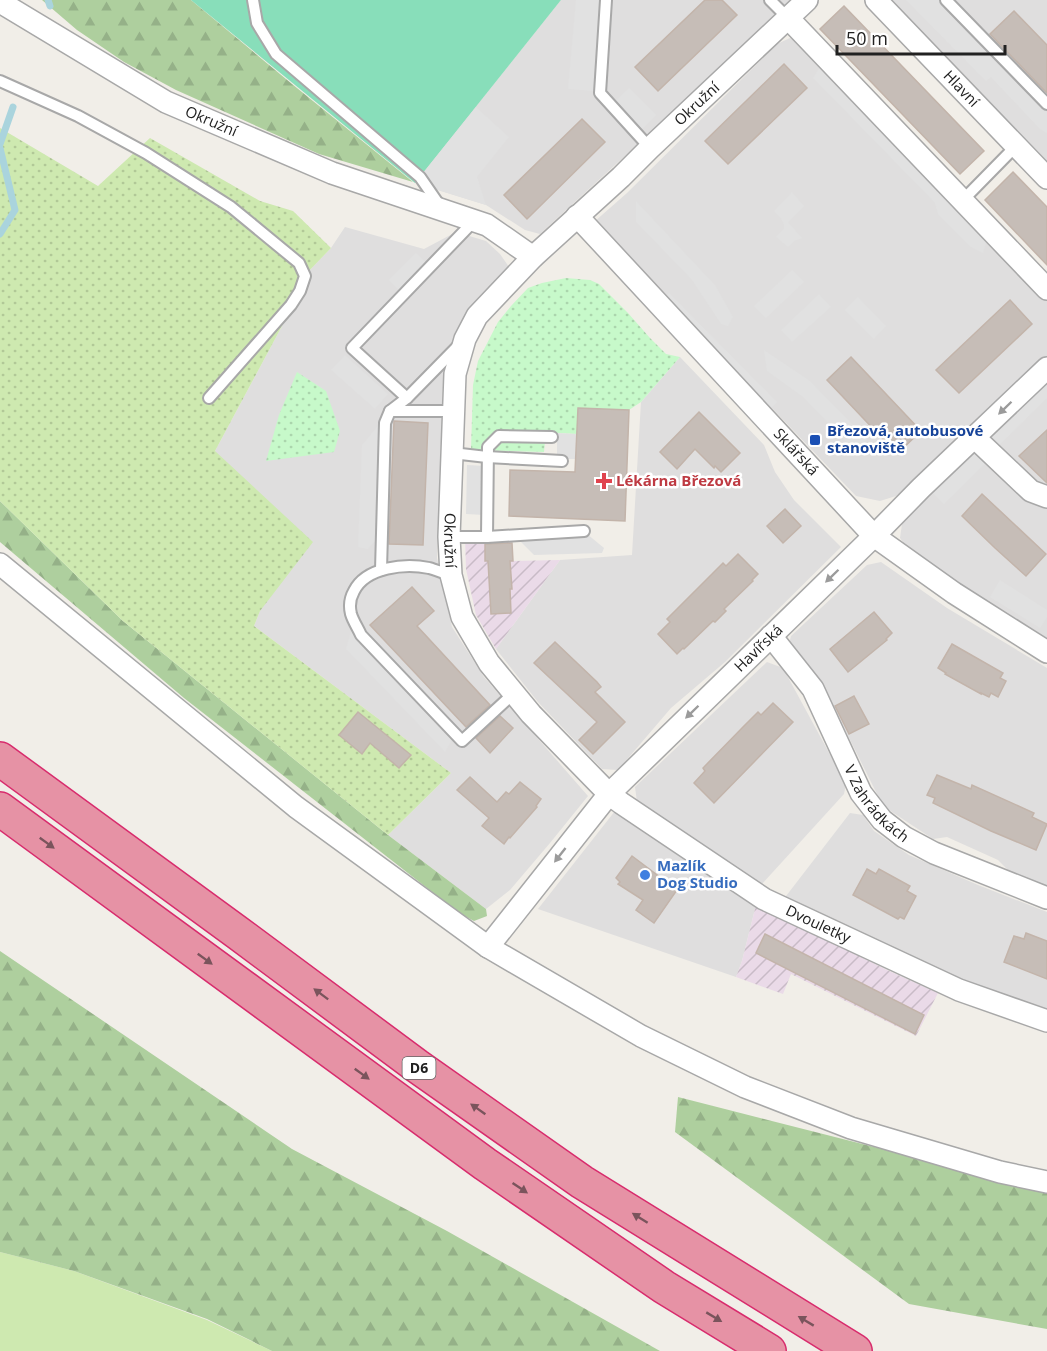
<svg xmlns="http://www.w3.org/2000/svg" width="1047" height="1351" viewBox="0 0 1047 1351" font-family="'Open Sans',sans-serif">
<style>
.residential{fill:#dfdede}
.industrial{fill:url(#industrial-furrows)}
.grass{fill:#cee9b0}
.forest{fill:url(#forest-firs)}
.park{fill:url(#park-dots)}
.garden{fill:url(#garden-dots)}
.pitch{fill:#88deba}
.parking{fill:#e1e1e1}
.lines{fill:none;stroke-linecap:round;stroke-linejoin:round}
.stream{stroke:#aad4dd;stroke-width:7}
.building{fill:#c6bdb7;stroke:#c3b4aa;stroke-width:1.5}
.lane-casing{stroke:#a8a8a8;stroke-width:14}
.street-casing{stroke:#a8a8a8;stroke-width:24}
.highway-casing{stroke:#d82c6d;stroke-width:36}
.lane{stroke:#fff;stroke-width:10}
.street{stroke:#fff;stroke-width:21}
.highway{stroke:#e692a5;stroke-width:33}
.oneway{fill:#9b9b9b}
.oneway2{fill:#7a545c}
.transit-dot{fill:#1a4fb4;stroke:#fff;stroke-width:2}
.health-dot{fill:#e0444e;stroke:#fff;stroke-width:2}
.shop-dot{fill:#3f7fe0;stroke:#fff;stroke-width:2}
.labels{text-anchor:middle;stroke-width:5;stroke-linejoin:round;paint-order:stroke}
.shield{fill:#fff;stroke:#646464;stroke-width:1.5}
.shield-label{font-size:14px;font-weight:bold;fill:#212121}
.street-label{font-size:15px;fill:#212121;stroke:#fff}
.transit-label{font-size:15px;font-weight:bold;fill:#164399;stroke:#fff;text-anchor:start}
.health-label{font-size:15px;font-weight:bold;fill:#be3a42;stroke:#fff;text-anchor:start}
.shop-label{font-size:15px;font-weight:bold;fill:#366cbe;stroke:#fff;text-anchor:start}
</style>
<defs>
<pattern id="industrial-furrows" width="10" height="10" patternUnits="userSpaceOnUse" patternTransform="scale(1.5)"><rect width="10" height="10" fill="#eadae8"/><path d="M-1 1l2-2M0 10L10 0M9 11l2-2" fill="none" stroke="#c8bbc7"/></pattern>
<pattern id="forest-firs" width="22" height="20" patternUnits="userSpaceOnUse" patternTransform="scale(1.5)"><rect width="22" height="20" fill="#aecf9e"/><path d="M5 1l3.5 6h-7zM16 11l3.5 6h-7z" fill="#95b188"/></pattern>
<pattern id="park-dots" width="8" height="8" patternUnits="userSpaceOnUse" patternTransform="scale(1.5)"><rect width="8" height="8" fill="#c7f9ca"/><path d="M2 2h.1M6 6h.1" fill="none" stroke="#abd5ad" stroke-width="1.8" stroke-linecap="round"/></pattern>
<pattern id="garden-dots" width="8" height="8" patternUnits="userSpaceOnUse" patternTransform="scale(1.5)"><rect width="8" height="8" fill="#cee9b0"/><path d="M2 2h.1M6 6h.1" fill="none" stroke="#b1c897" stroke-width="1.8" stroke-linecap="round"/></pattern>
</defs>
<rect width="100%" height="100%" fill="#f1eee8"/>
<g class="residential">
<polygon points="561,0 791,0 773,20 540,234 525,230 486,205 415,183"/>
<polygon points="888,0 1047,0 1047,167"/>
<polygon points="790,38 802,42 823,62 1047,299 1047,356 912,484 896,496 880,501 856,496 594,222 627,193 777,44"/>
<polygon points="345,227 424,249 456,232 486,241 500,254 509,267 479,300 455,341 443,381 437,558 452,627 484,677 588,796 550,843 510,890 486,909 388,835 451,773 254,626 260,611 215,451 282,326 307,273 331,248"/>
<polygon points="680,357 764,445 775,472 794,500 841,547 725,662 671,708 618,770 602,769 538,702 496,649 560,560 632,555 641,402"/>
<polygon points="1047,382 1047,639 953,580 908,549 900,538 902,524 909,516"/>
<polygon points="881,562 947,608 1047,668 1047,888 1011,873 998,860 947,837 933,839 883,806 824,688 789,644 791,636 867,565"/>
<polygon points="767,662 783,668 846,784 844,794 761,885 637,802 635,787"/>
<polygon points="615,811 756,905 742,961 736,977 538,909"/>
<polygon points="850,813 863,815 874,831 909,855 978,885 1047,912 1047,1015 989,994 783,900"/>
</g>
<g class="industrial">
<polygon points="465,536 512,541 513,561 560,560 496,649 476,615 466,569"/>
<polygon points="756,905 887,970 938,993 916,1036 791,974 783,994 736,977 742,961"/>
</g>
<polygon class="grass" points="0,1252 74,1271 207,1320 272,1351 0,1351"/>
<g class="forest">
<polygon points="42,0 191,0 292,84 413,182 319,154 176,90 124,62 77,30"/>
<polygon points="0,501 123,621 388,835 486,909 487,916 474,921 459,913 184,698 0,542"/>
<polygon points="0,951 292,1149 447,1231 660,1351 272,1351 207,1319 74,1271 0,1252"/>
<polygon points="678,1097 1047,1191 1047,1329 909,1304 675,1132"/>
</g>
<g class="park">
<polygon points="566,278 590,280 599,284 628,313 650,338 666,354 680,357 641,402 629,410 578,408 577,434 557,433 546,430 544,452 471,450 473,385 478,361 498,322 511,306 528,288 542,283"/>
<polygon points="297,372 326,391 340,431 334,452 266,461 279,415"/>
</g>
<polygon class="garden" points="0,128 98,186 150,138 260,201 293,211 331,248 307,273 282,326 215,451 313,542 260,611 254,626 451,773 388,835 123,621 0,501"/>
<polygon class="pitch" points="191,0 561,0 415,183"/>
<g class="parking">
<polygon points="576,0 601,0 594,91 568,89"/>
<polygon points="906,0 939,0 1047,112 1047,133 1040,129 991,77 986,81"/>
<polygon points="823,62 988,237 983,253 971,247 938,214 935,203 813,78"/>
<polygon points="629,88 656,115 642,129 615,101"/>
<polygon points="476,107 509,137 477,177 486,205 438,190 423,173"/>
<polygon points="792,192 804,206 788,222 802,238 796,240 788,247 776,237 784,229 784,225 782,220 774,211"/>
<polygon points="636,201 715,285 733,317 728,326 721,324 692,280 636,222"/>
<polygon points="416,253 426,262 399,290 389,280"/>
<polygon points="792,270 804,282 766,318 754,306"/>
<polygon points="669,293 777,402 771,408 664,298"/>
<polygon points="819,294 831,307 792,342 781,330"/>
<polygon points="858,297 886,326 874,339 845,310"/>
<polygon points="764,350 810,381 867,439 855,451 803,397 767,371"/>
<polygon points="345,355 388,394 375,409 331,370"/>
<polygon points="1047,379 1047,398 993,451 989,435"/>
<polygon points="381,422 377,539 368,549 358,547 362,445"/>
<polygon points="557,433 577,434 576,459 557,459"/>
<polygon points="976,450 988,461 944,504 933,493"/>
<polygon points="467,465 486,466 484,515 466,514"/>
<polygon points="587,534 604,548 602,553 534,555 516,537"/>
<polygon points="1000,580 1047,610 1047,617 1040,628 990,597"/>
<polygon points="352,628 453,738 445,752 346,649"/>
</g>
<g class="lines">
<g class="stream">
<polyline points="48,0 50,6"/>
<polyline points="0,144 13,107"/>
<polyline points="0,148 15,210 0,234"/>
</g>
</g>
<g class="building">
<polygon points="705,0 722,0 737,15 658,91 635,67"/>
<polygon points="844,6 984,151 960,174 820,29"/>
<polygon points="1014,11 1047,45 1047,93 990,34"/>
<polygon points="784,64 807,88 728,164 705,141"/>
<polygon points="582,119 605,142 527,219 504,195"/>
<polygon points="1013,172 1047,207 1047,265 985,200"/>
<polygon points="1010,300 1032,324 959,393 936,370"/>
<polygon points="851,357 921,431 897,454 827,380"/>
<polygon points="578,408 629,410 625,521 509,516 510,470 575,472"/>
<polygon points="699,412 740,453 721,472 715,466 714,468 695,449 677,469 660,452"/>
<polygon points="394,421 428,423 423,545 389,544"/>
<polygon points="1047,430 1047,483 1019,456"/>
<polygon points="982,494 1046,554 1026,576 995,548 962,516"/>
<polygon points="785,509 801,526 783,543 767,526"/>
<polygon points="512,543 513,561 510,561 512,589 510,589 511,613 491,614 488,561 485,561 485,544"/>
<polygon points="738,554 758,574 752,580 753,581 724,609 726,611 715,622 713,621 684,649 683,648 677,654 658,634 670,622 667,619 723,563 726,566"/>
<polygon points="412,587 434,611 417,626 490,705 466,727 370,625"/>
<polygon points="874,612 892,633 886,639 887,640 848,672 830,649"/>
<polygon points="555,642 597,682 601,687 595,692 625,722 593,754 579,740 597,722 534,663"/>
<polygon points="952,644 1003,673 1000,678 1006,681 998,697 991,693 989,697 981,693 981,694 945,674 946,673 938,668"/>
<polygon points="854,696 869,724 849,734 835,706"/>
<polygon points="773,703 793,722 714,803 694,783 705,771 703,768 743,727 758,712 761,715"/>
<polygon points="358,712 411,755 399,768 370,743 362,754 339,735"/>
<polygon points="500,716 513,728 490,753 476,738"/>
<polygon points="937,775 971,789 972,785 1034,813 1032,817 1047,824 1036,850 991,831 933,803 935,798 927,795"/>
<polygon points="470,777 497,802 506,792 509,794 520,782 541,799 536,806 537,807 510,838 509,837 504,844 482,826 489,818 457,790"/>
<polygon points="632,856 677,890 654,923 636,910 643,900 618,884 620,882 616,878"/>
<polygon points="867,869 876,874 879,869 910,886 907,891 916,896 904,919 900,917 898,919 853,895"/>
<polygon points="1026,933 1047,941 1047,979 1004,962 1014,936 1024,939"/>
<polygon points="765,934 924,1015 915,1034 756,953"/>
</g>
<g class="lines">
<defs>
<g id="lane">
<polyline points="253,0 257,23 276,54 420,177 440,206"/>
<polyline points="606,0 600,93 650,148"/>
<polyline points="770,0 788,18"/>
<polyline points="946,0 1047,104"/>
<polyline points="0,81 78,116 146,153 231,207 299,263 305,276 300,291 291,305 209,398"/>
<polyline points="963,200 1016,146"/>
<polyline points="407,398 352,348 474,221"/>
<polyline points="390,411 454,411"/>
<polyline points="452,453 487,457 562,461"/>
<polyline points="449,537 487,537 584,531"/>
<polyline points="487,537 488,447 499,436 552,437"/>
<polyline points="381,570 385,423 390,411 407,398 458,346"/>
<path d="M451,575C444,573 436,570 429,568C405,563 366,567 354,591C350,598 349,606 351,614C353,621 358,628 361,635L462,741L514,693"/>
</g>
<g id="street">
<path id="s1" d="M807,0L650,148L621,177L533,257L477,316L465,339L455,374L449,537L451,575L462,617L489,663L531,714L609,794L621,803L764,899L959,990L1047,1021"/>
<path id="s2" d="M876,0L1047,178"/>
<path id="s3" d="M0,2L166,102L332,173L487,225L533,257"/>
<polyline points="788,18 1047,289"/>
<path id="s4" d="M577,216L874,536L954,593L1047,652"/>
<polyline points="974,437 1031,491 1047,497"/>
<polyline points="0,564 296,807 488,947 641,1036 745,1087 851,1128 1000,1172 1047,1182"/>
<path id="s5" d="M771,636L813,689L861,793L882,820L904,837L934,853L1047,898"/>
<path id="s6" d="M488,947L609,794L874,536L921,488L1047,368"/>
</g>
<g id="highway">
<polyline points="0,759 238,933 417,1066 582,1182 855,1351"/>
<polyline points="0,809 485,1164 664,1287 769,1351"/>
</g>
</defs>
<use href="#lane" class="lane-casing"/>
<use href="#street" class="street-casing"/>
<use href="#highway" class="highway-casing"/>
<use href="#lane" class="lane"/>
<use href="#street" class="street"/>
<use href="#highway" class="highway"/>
</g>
<defs><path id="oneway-solid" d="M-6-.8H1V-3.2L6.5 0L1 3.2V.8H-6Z" transform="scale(1.5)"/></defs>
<g class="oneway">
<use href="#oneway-solid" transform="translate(1005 408) rotate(136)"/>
<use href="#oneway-solid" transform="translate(832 576) rotate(136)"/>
<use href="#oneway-solid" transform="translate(692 712) rotate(136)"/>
<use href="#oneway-solid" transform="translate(560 855) rotate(128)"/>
</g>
<g class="oneway2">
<use href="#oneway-solid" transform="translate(47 843) rotate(36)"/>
<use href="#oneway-solid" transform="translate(205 959) rotate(36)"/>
<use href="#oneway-solid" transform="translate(321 994) rotate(-143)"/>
<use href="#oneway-solid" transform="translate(362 1074) rotate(36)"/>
<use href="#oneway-solid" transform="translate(478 1109) rotate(-145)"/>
<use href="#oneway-solid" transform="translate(520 1188) rotate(34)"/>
<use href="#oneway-solid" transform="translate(640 1218) rotate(-148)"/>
<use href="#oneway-solid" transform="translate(714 1317) rotate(31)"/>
<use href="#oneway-solid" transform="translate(806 1321) rotate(-149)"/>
</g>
<rect class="transit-dot" x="809" y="434" width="12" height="12" rx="3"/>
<path class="health-dot" d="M601 472h6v6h6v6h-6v6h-6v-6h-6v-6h6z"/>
<circle class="shop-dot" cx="645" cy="875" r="6"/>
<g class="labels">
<rect class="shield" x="402.5" y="1057" width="33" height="22" rx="4.5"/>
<g class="shield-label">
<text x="419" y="1073">D6</text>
</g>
<g class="street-label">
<text dy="5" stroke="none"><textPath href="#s2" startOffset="123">Hlavní</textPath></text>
<text transform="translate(697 104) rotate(-43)" y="5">Okružní</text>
<text dy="5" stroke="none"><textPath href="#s3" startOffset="243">Okružní</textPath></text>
<text dy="5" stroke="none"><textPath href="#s4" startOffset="322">Sklářská</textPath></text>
<text dy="5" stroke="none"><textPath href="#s1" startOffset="686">Okružní</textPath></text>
<text dy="5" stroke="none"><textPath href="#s6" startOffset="404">Havířská</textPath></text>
<text dy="5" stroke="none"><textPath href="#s5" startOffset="200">V Zahrádkách</textPath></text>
<text dy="5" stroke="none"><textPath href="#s1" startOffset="1242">Dvouletky</textPath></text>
</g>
<g class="transit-label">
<text x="827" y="436">Březová, autobusové<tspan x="827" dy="17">stanoviště</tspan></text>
</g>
<g class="health-label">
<text x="616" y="486">Lékárna Březová</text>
</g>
<g class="shop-label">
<text x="657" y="871">Mazlík<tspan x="657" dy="17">Dog Studio</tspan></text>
</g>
</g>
<path d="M837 45v9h168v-9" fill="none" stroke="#212121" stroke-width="3"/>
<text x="846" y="45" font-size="18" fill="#212121" stroke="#ffffff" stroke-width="4.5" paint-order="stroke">50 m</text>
</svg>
